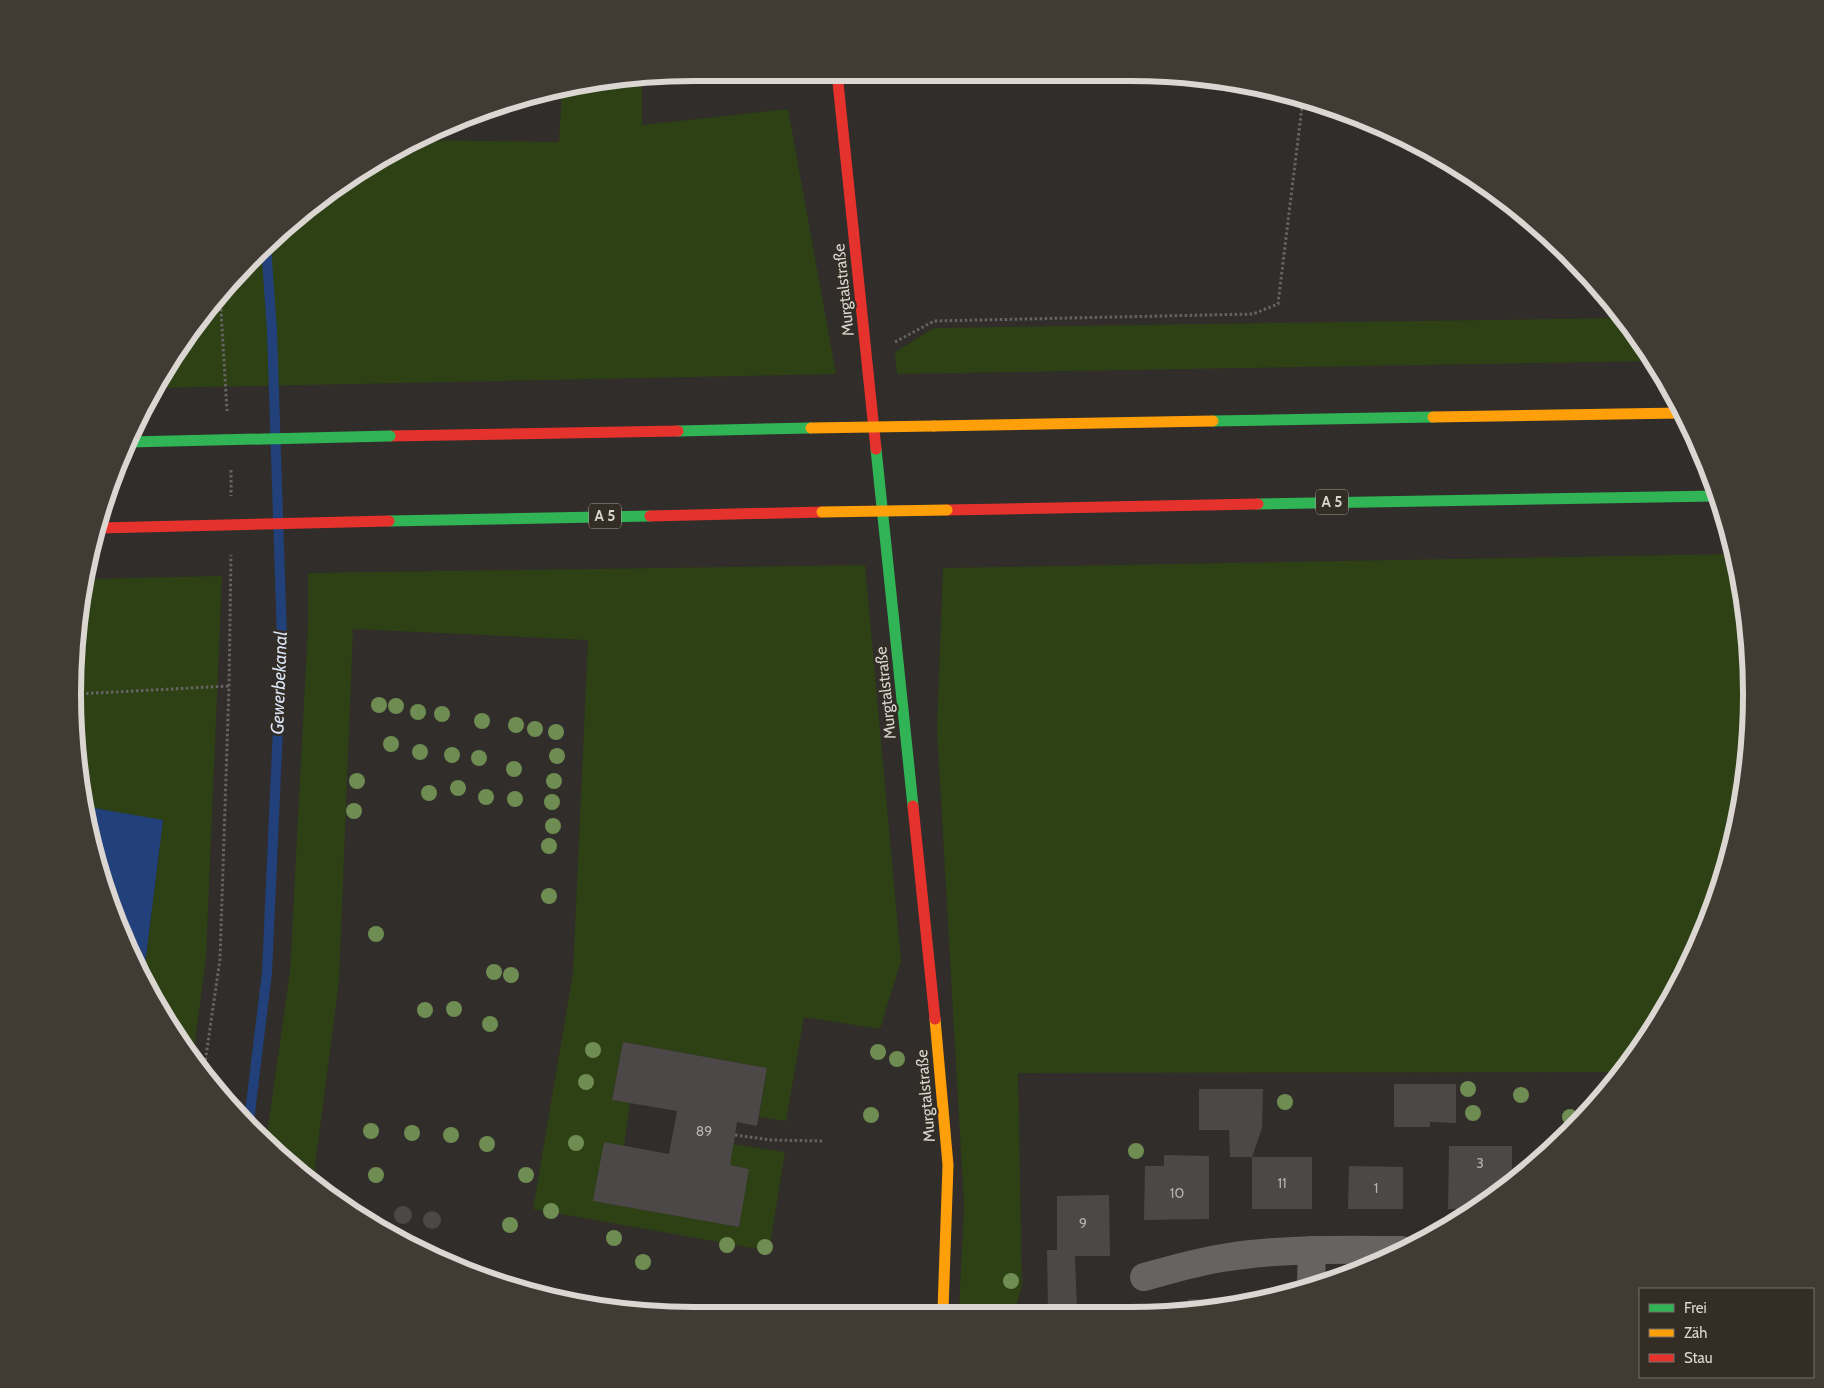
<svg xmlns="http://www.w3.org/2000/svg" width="1824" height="1388" viewBox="0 0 1824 1388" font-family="Cabin,sans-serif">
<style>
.green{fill:#2d4114}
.water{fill:#22407a}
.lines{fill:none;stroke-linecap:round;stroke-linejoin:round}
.stream{stroke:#22407a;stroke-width:10}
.building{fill:#4b4847}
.path{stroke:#666462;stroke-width:3;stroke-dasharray:2.5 2.5;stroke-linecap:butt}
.street{stroke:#666462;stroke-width:28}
.fast{stroke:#30b455;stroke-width:11}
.slow{stroke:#ff9f0a;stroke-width:11}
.jam{stroke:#e5322d;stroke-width:11}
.fast-bridge{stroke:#30b455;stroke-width:11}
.slow-bridge{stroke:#ff9f0a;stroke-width:11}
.jam-bridge{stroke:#e5322d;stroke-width:11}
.tree{fill:#6f8c52}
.labels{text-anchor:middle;stroke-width:4.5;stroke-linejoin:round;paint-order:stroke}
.number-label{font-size:14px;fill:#b7b2af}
.shield{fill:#342d26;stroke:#a9a39e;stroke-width:1}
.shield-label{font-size:15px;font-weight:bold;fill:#dbd6d2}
.street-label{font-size:16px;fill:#dbd6d2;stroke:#342d26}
.water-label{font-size:18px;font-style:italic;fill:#d9e4f7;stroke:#342d26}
.rim{fill:none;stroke:#dbd6d2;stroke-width:6}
</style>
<rect width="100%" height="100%" fill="#302d2a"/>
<g class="green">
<polygon points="642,79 642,125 788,109 836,374 157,388 227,284 284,227 383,156 422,140 559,142 562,90"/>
<polygon points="1622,318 1647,348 1653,361 897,374 895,352 934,328"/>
<polygon points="1734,554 1739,572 1751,694 1740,815 1704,932 1647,1039 1620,1072 1018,1073 1022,1285 1015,1310 959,1310 964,1205 937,729 943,568"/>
<polygon points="865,565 901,961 880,1029 804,1017 786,1121 759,1117 767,1068 623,1042 612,1099 630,1102 624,1146 594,1201 738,1227 749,1169 730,1165 733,1144 785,1152 769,1251 533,1209 573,973 588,640 353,629 339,981 313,1182 284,1161 266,1141 290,972 308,626 308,573"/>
<polygon points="222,576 206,957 193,1057 177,1040 144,972 163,820 88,807 74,734 84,579"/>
</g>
<polygon class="water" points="88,807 163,820 144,972 105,894"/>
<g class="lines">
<polyline class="stream" points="249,1121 267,972 282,639 272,331 266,245"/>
</g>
<g class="building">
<polygon points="623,1042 767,1068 757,1126 737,1122 735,1135 730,1165 749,1169 739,1227 593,1201 604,1142 669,1154 677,1111 612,1100"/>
<polygon points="1394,1084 1456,1084 1456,1123 1430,1122 1430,1127 1394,1127"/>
<polygon points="1199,1089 1263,1089 1262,1128 1252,1157 1230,1157 1229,1130 1199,1130"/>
<polygon points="1449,1146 1512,1146 1512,1181 1477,1209 1448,1209"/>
<polygon points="1164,1155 1209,1156 1209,1219 1144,1220 1145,1166 1164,1166"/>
<rect x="1252" y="1157" width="60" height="52"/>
<polygon points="1349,1166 1403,1167 1403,1209 1348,1209"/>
<polygon points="1109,1195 1110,1256 1075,1256 1077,1310 1048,1310 1047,1250 1057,1250 1057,1196"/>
<circle cx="403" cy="1215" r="9"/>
<circle cx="432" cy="1220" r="9"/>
<polygon points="1188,1299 1248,1300 1211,1310 1188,1310"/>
</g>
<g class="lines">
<g class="path">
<polyline points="220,294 227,411"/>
<polyline points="895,342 934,321 1253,314 1278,304 1303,98"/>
<polyline points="231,470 231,496"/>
<polyline points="76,694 229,686"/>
<polyline points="204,1070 220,959 229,686 231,555"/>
<polyline points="735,1135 771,1140 823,1141"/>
</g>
<g class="street">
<path d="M1144,1277C1170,1270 1196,1262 1222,1258C1281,1248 1341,1250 1401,1250"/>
<polyline points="1311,1283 1312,1250"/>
</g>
<g class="fast">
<polyline points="1213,421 1433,417"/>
<polyline points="678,431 811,428"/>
<polyline points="876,449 913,806"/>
<polyline points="1258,504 1716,496"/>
<polyline points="389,521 650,516"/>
</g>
<g class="slow">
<polyline points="1433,417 1681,413"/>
<polyline points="934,426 1213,421"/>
<polyline points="935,1019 948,1165 943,1310"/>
</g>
<g class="jam">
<polyline points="837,73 876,449"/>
<polyline points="390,436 678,431"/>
<polyline points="947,510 1258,504"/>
<polyline points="650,516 822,512"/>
<polyline points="913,806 935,1019"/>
</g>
<polyline class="fast-bridge" points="129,442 390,436"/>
<g class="slow-bridge">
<polyline points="811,428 934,426"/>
<polyline points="822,512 947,510"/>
</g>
<polyline class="jam-bridge" points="99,528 389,521"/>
</g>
<g class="tree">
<circle cx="379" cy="705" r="8"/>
<circle cx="396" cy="706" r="8"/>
<circle cx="418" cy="712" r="8"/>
<circle cx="442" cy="714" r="8"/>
<circle cx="482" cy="721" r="8"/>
<circle cx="516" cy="725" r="8"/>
<circle cx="535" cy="729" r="8"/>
<circle cx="556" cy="732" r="8"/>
<circle cx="391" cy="744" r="8"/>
<circle cx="420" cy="752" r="8"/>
<circle cx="452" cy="755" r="8"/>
<circle cx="557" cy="756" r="8"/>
<circle cx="479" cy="758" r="8"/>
<circle cx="514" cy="769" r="8"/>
<circle cx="357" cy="781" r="8"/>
<circle cx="554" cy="781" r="8"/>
<circle cx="458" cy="788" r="8"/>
<circle cx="429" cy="793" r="8"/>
<circle cx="486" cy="797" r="8"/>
<circle cx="515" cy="799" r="8"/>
<circle cx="552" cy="802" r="8"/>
<circle cx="354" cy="811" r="8"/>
<circle cx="553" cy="826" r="8"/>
<circle cx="549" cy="846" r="8"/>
<circle cx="549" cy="896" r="8"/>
<circle cx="376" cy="934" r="8"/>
<circle cx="494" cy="972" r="8"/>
<circle cx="511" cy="975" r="8"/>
<circle cx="454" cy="1009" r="8"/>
<circle cx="425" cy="1010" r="8"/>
<circle cx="490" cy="1024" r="8"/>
<circle cx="593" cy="1050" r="8"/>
<circle cx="878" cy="1052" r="8"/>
<circle cx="897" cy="1059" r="8"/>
<circle cx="586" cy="1082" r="8"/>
<circle cx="1468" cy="1089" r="8"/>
<circle cx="1521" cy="1095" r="8"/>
<circle cx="1285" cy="1102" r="8"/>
<circle cx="1473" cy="1113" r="8"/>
<circle cx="871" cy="1115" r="8"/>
<circle cx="1570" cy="1117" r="8"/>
<circle cx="371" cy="1131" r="8"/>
<circle cx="412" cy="1133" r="8"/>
<circle cx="451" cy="1135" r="8"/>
<circle cx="576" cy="1143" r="8"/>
<circle cx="487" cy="1144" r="8"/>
<circle cx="1136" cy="1151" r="8"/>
<circle cx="376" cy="1175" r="8"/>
<circle cx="526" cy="1175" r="8"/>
<circle cx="551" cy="1211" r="8"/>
<circle cx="510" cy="1225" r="8"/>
<circle cx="614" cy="1238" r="8"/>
<circle cx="727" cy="1245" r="8"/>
<circle cx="765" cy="1247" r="8"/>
<circle cx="643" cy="1262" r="8"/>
<circle cx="1011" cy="1281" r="8"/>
</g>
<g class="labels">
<g class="number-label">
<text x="704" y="1136">89</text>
<text x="1480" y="1168">3</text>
<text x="1282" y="1188">11</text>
<text x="1376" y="1193">1</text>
<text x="1177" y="1198">10</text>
<text x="1083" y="1228">9</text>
</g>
<g class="shield">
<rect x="1316" y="489.5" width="32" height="25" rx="4"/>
<rect x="589" y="503.5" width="32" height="25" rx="4"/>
</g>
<g class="shield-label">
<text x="1332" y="507">A 5</text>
<text x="605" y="521">A 5</text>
</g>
<g class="street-label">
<text transform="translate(843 290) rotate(-96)" y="6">Murgtalstraße</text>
<text transform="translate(885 693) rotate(-96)" y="6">Murgtalstraße</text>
<text transform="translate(925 1096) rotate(-95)" y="6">Murgtalstraße</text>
</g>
<g class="water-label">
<text transform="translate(279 683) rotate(-88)" y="6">Gewerbekanal</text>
</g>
</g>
<path d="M0 0H1824V1388H0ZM694 81H1130A613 613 0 0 1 1743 694V694A613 613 0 0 1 1130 1307H694A613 613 0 0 1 81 694V694A613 613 0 0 1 694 81Z" fill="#413b34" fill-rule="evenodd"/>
<path class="rim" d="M694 81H1130A613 613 0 0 1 1743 694V694A613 613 0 0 1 1130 1307H694A613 613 0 0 1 81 694V694A613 613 0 0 1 694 81Z"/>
<rect x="1639" y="1288" width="175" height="90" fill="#342d26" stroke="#77716b"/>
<rect x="1649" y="1304" width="25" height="8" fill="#30b455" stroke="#77716b"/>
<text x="1684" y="1313" font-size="15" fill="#dbd6d2">Frei</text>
<rect x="1649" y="1329" width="25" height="8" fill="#ff9f0a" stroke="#77716b"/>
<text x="1684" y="1338" font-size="15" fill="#dbd6d2">Zäh</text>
<rect x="1649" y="1354" width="25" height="8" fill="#e5322d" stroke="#77716b"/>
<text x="1684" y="1363" font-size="15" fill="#dbd6d2">Stau</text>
</svg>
